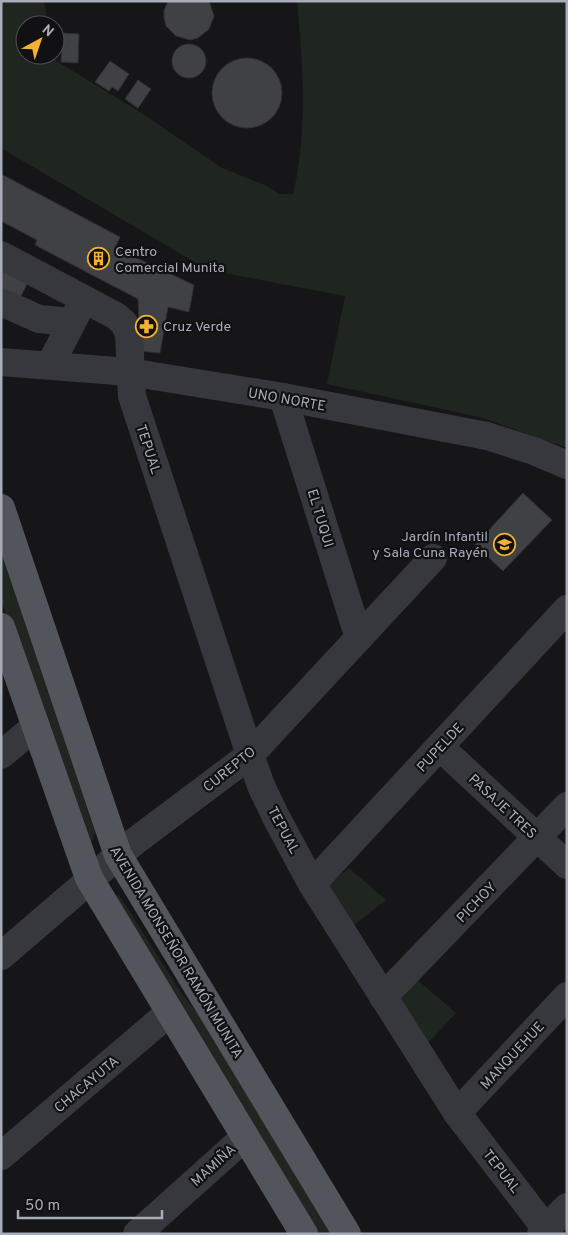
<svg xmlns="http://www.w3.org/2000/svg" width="568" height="1235" viewBox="0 0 568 1235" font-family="Overpass,sans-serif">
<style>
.green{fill:#1e261f}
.building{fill:#404145;stroke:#303034}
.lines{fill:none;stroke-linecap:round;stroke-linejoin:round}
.minor{stroke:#37383d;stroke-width:28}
.major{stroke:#53555c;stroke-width:28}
.labels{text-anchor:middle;stroke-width:4.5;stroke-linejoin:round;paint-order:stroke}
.poi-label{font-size:14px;fill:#a8adb8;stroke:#111113;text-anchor:start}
.street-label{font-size:14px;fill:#a8adb8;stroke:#111113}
</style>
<rect width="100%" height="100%" fill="#161618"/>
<g class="green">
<path d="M1,1H44L48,25H25V55H52L53,59L137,110L222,168L267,186L279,194H293C308,132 303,64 297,1H567V448L483,418L327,384L345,296L208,270L1,148Z"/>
<polygon points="1,540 97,830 92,841 90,841 73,808 1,600"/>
<polygon points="349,868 386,900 351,927 328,885"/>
<polygon points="119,895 182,994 196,1011 336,1234 315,1234 114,896"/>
<polygon points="414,977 456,1013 426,1045 398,996"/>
</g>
<g class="building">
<polygon points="168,1 209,1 214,16 209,29 198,38 190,40 176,36 166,26 164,18 164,11"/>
<polygon points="63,33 79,34 78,63 61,62"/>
<circle cx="189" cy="61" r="17"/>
<circle cx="247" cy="93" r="35"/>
<polygon points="110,61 129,74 118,91 112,87 109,91 95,82"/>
<polygon points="138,80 151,89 138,108 125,99"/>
<polygon points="1,174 120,237 115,248 194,285 189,312 168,307 160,353 140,351 138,299 35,245 37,240 1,221"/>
<polygon points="1,265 29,280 20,298 1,288"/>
<polygon points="523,493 552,520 503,571 475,545"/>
</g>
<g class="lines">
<g class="minor">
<polyline points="1,255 116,316 124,323 129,334 132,396 250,755 262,788 277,819 312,884 457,1113 550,1234"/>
<polyline points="1,302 39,319 72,322"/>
<polyline points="1,362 129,372 283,397 487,436 534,451 567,465"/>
<polyline points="50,365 80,307"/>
<polyline points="283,397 359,638"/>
<polyline points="440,747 567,865"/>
<polyline points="1,755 36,726"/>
<polyline points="312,884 567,609"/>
<polyline points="1,956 134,842 250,755 433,558"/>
<polyline points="383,997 567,806"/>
<polyline points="457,1113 567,996"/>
<polyline points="1,1156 170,1012"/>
<polyline points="137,1234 245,1137"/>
<polyline points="541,1234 567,1207"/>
</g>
<g class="major">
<polyline points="1,508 118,855 347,1234"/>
<polyline points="1,627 89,878 304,1234"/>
</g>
</g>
<defs>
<symbol id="building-ring" viewBox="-11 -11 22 22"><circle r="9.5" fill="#111113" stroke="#f2b134" stroke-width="1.5"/><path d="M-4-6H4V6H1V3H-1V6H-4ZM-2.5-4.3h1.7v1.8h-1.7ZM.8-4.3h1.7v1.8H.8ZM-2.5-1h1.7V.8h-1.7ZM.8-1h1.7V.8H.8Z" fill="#f2b134"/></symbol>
<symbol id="pharmacy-ring" viewBox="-11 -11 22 22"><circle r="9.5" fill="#111113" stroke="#f2b134" stroke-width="1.5"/><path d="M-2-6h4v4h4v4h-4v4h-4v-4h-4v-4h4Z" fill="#f2b134"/></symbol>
<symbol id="school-ring" viewBox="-11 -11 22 22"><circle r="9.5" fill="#111113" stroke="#f2b134" stroke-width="1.5"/><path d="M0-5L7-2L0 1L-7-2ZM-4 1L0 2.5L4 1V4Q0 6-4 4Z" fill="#f2b134"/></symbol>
</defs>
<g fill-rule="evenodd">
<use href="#building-ring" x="86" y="246" width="25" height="25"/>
<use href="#pharmacy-ring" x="134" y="314" width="25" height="25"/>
<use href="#school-ring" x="492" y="532" width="25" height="25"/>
</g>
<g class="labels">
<g class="poi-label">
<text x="115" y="256">Centro<tspan x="115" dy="16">Comercial Munita</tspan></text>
<text x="163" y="331">Cruz Verde</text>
<text x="488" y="541" text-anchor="end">Jardín Infantil<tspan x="488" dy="16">y Sala Cuna Rayén</tspan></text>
</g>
<g class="street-label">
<text transform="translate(287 399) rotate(10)" y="5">UNO NORTE</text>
<text transform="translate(149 449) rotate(72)" y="5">TEPUAL</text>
<text transform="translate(321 518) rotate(73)" y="5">EL TUQUI</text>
<text transform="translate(440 747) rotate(-47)" y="5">PUPELDE</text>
<text transform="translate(229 769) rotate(-39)" y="5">CUREPTO</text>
<text transform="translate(503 806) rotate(43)" y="5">PASAJE TRES</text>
<text transform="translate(284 830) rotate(62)" y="5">TEPUAL</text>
<text transform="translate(476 902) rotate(-46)" y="5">PICHOY</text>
<text transform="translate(177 952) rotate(59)" y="5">AVENIDA MONSEÑOR RAMÓN MUNITA</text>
<text transform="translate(512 1055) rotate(-47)" y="5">MANQUEHUE</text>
<text transform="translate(86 1084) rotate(-40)" y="5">CHACAYUTA</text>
<text transform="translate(213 1165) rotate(-42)" y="5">MAMIÑA</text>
<text transform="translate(502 1171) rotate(52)" y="5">TEPUAL</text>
</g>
</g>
<rect width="568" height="1235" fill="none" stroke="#a8adb8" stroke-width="5"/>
<g transform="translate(40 40) rotate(40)"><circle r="24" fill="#111113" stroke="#4d4f55"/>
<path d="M0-4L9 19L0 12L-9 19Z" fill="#f2b134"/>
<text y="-8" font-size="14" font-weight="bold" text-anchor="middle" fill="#a8adb8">N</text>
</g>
<path d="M18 1210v8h144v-8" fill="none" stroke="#a8adb8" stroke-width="2.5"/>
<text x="25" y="1210" font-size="15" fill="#a8adb8" stroke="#111113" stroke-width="4" paint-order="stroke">50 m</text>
</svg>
